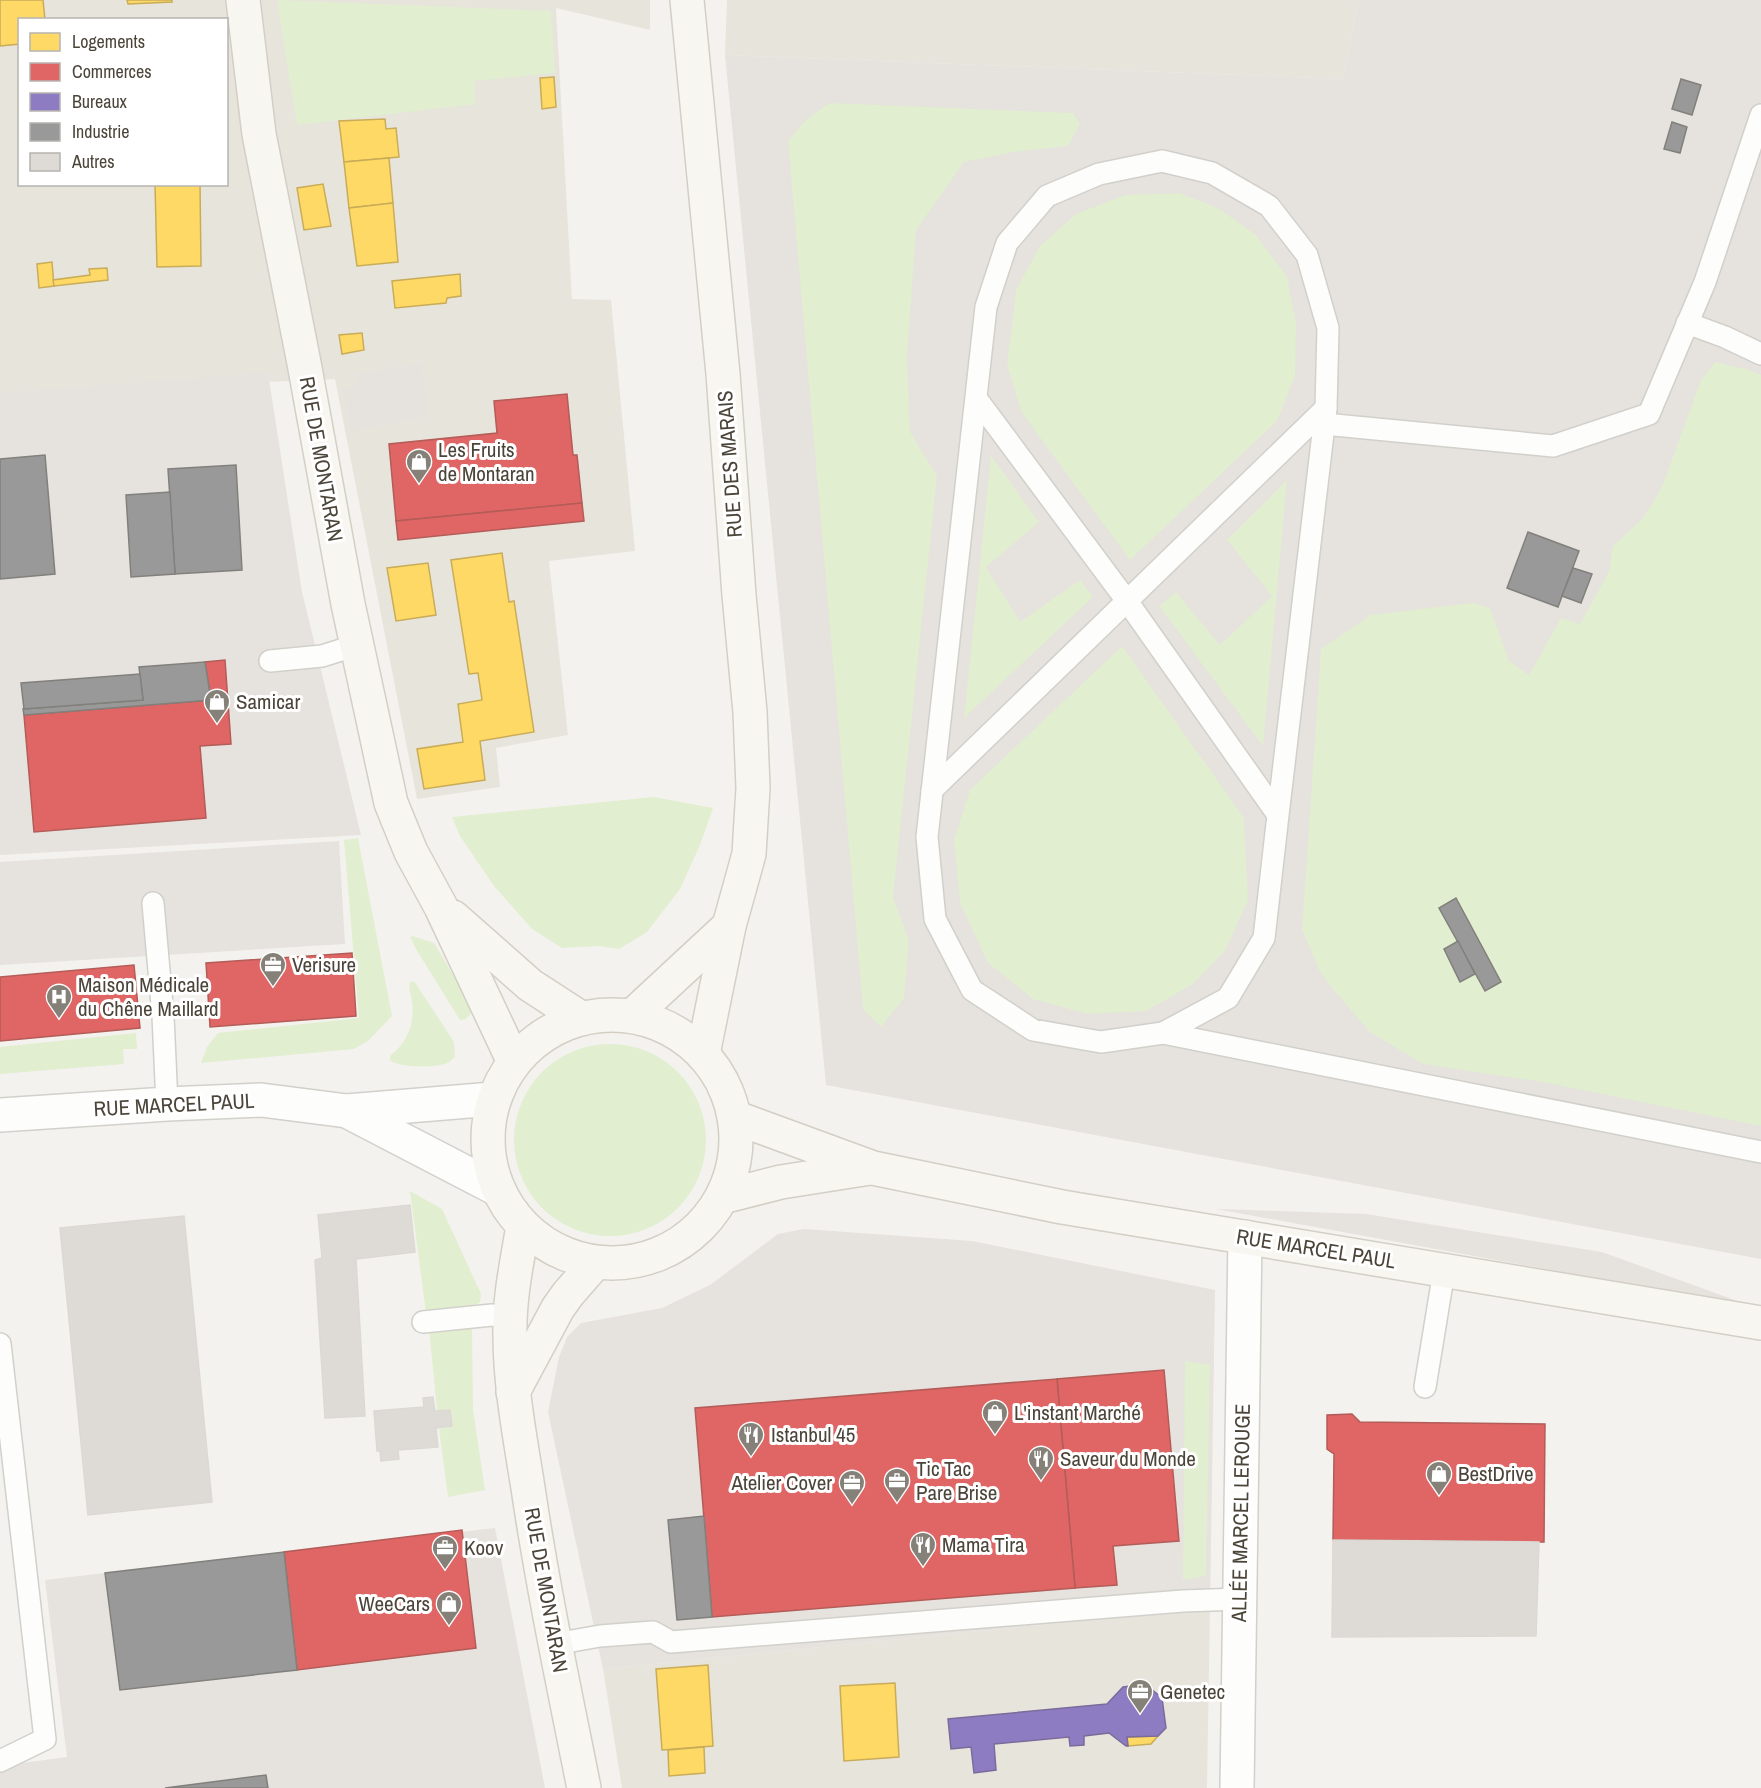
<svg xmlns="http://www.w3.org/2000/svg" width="1761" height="1788" viewBox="0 0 1761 1788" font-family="'Archivo Narrow',sans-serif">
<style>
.residential{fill:#e7e4dc;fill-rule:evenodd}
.industrial{fill:#e6e2de}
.green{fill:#e1eecf}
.parking{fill:#e6e3df}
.homes{fill:#ffd966;stroke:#c9ac58;stroke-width:1.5}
.shops{fill:#e06666;stroke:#b35c58;stroke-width:1.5}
.offices{fill:#8e7cc3;stroke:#7a6b9a;stroke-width:1.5}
.industry{fill:#999;stroke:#82807c;stroke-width:1.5}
.building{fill:#dedbd6;stroke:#dcd9d4;stroke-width:1.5}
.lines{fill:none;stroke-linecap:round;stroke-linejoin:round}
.lane-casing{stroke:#d2d0cb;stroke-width:24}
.street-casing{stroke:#d2d0cb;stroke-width:36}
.secondary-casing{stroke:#d3cfc5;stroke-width:36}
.lane{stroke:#fdfdfc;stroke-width:21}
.street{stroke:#fdfdfc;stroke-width:33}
.secondary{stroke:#f7f6f1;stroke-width:33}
.labels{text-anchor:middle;stroke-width:6;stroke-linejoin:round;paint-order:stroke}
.poi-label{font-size:21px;fill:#4b4439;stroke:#fff;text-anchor:start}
.street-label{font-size:21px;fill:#4b4439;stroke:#fff}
</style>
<rect width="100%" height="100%" fill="#f4f2ee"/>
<g class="residential">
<path d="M0,0H650V30L556,8L572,299L611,300L635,551L549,561L568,735L496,748L500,787L417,799L335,379L0,393ZM20,20H226V184H20Z"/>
<polygon points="727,0 1359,0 1343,79 725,55"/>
<polygon points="1210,1608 1207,1788 622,1788 603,1669"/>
</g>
<g class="industrial">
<polygon points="1359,0 1761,0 1761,1259 826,1085 725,55 1343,79"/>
<polygon points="268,373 302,592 361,835 0,855 0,393"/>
<polygon points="804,1229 972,1241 1215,1290 1210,1608 603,1669 548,1412 559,1357 567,1337 581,1323 662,1308 710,1285 778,1234"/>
<polygon points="495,1528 545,1788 0,1788 0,1766 67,1757 45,1580"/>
</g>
<g class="green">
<polygon points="277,0 551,11 555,73 474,81 475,104 297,125"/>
<polygon points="829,103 1073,113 1080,124 1068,146 1014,152 964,162 916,230 907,358 910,432 937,476 893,898 909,940 904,998 881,1027 863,1009 788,141 806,120"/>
<polygon points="1179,193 1218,208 1256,235 1287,277 1296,322 1295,376 1277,421 1130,560 1022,413 1007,365 1016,290 1040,246 1076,214 1125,195"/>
<polygon points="1715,362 1749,370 1761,375 1761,1126 1543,1082 1423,1064 1370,1032 1332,988 1319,970 1302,929 1321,649 1371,615 1473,603 1490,608 1509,661 1529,675 1561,618 1580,624 1609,572 1613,546 1643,518 1662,487 1701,380"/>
<polygon points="991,456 1039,522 986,567 1020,622 1080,580 1093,597 964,718"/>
<polygon points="1287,480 1263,746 1159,606 1176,592 1220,645 1272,596 1227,540"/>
<polygon points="1122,646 1244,818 1248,900 1225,951 1193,984 1146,1011 1088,1014 1033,999 988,963 960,903 954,840 970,790"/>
<polygon points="654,797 713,808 700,845 680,889 647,932 619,949 599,946 562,948 532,929 494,886 460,836 452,817"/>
<polygon points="358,838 392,1016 368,1041 354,1049 201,1063 207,1047 218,1033 359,1018 344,840"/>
<polygon points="413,936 434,943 474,1010 466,1019 460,1020 416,949 410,937"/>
<path d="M414,981L454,1042L455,1057C452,1059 450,1062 447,1063C437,1068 398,1068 390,1060V1056C408,1042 415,1023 412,1001C411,994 408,989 410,982Z"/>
<polygon points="136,1033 137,1049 123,1049 124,1064 0,1074 0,1047"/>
<circle cx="610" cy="1140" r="96"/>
<polygon points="410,1191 442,1209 481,1294 480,1302 472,1308 426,1313"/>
<polygon points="472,1325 473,1410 485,1490 448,1497 439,1429 452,1426 450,1410 437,1410 429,1328"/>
<polygon points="1185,1361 1210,1365 1206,1576 1183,1580"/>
</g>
<g class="parking">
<polygon points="421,363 429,415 351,432 343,391 357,387 355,374"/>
<polygon points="339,841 345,944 0,965 0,862"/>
<polygon points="1216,1209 1366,1214 1602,1252 1754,1307"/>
</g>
<g class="homes">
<polygon points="0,0 43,0 45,20 20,20 20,44 0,46"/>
<polygon points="127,0 172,0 172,2 128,4"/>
<polygon points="554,77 556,107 542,109 540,78"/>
<polygon points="385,119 386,129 396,128 399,157 344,162 339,121"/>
<polygon points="389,158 393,203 349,208 344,162"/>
<polygon points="155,184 200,184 201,266 157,267"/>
<polygon points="323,184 331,226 304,230 297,188"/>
<polygon points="393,203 398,262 357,266 349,208"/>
<polygon points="52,262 54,286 39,288 37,264"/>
<polygon points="107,268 108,280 54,286 53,280 90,275 89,269"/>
<polygon points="460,274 461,296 447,298 446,303 395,308 392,281"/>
<polygon points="362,333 364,350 342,354 339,335"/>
<polygon points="502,553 509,602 514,601 534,732 480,741 485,780 424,789 417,749 463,742 458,704 482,700 478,673 469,674 451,560"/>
<polygon points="428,563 436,615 396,621 387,568"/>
<polygon points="708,1665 713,1746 662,1750 656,1669"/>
<polygon points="895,1683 899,1757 844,1761 840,1686"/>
<polygon points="1158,1736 1151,1744 1128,1746 1127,1737"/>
<polygon points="704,1747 705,1773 669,1776 668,1750"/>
</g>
<g class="shops">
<polygon points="567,394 573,455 577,455 582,503 396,521 389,444 497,433 494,401"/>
<polygon points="582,503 584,521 398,540 396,521"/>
<polygon points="225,660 231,744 200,746 206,818 34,832 24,715 211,700 205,662"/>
<polygon points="352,953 356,1016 210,1027 206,963"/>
<polygon points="134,965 140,1028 0,1041 0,977"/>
<polygon points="1164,1370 1179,1541 1113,1546 1117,1585 1075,1588 1057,1379"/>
<polygon points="1057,1379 1075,1588 712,1617 695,1408"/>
<polygon points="1352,1414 1360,1422 1545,1424 1544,1542 1333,1540 1334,1454 1327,1449 1327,1415"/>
<polygon points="462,1530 476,1648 297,1670 284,1552"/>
</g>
<polygon class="offices" points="1145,1684 1162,1698 1166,1728 1158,1736 1127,1737 1128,1746 1126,1746 1109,1733 1084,1736 1084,1745 1070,1746 1069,1737 994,1744 996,1770 974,1773 971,1747 951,1749 948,1719 1107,1704 1123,1687"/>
<g class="industry">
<polygon points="1681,79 1701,85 1692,115 1672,109"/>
<polygon points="1672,122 1687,127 1680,153 1664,149"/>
<polygon points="45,455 55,574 0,579 0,459"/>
<polygon points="236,465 242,570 175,574 168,469"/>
<polygon points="170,492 175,574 131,577 126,495"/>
<polygon points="1528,532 1579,551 1558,607 1507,588"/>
<polygon points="1573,568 1592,574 1581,603 1562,596"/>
<polygon points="205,662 211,700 24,715 23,709 143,700 139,667"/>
<polygon points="140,674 143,700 24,709 21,683"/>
<polygon points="1456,898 1501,982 1485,991 1439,908"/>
<polygon points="1458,941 1475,974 1460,982 1444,949"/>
<polygon points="704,1516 712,1617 677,1620 668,1520"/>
<polygon points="284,1552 297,1670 120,1690 105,1573"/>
<polygon points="266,1775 268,1788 165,1788"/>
</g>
<g class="building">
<polygon points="410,1205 415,1252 356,1259 365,1416 325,1418 315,1260 322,1258 318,1215"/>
<polygon points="184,1216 212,1502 88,1515 60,1228"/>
<polygon points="433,1397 435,1411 450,1410 452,1426 436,1428 438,1447 398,1450 399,1459 381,1461 380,1451 377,1451 374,1411 424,1407 423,1398"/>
<polygon points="1333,1540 1539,1542 1536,1636 1332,1637"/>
</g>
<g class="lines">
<defs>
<g id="lane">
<polyline points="1687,323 1725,337 1761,354"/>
<polyline points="976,398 1127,601 1278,815 1264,938 1228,998 1163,1033 1101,1042 1033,1030 972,990 935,919 927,837 986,307 1007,243 1047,196 1099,174 1162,161 1212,173 1269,206 1307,255 1328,328 1326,408 1278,815"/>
<polyline points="1324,424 1553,446 1649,414 1705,282 1761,115"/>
<polyline points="270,661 322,656 357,645"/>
<polyline points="932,790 1326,408"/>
<polyline points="153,903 163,1016 167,1104"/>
<polyline points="1163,1033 1761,1152"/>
<polyline points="423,1322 492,1315 511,1317"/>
<polyline points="0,1344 45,1739 0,1761"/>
<polyline points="1425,1387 1444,1271"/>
<polyline points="555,1644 600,1636 653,1632 671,1642 1183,1601 1240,1599"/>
</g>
<g id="street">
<polyline points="347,1111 497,1189"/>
<polyline points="0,1115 167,1104 261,1100 347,1111 493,1099"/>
<polyline points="1237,1788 1245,1237"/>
</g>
<g id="secondary">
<polyline points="243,0 259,134 304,363 348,604 391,803 411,852 441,907 514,1062"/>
<polyline points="687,0 723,374 739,595 750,712 753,788 749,854 729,926 703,1054"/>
<polyline points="453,917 530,985 581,1018"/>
<circle cx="612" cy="1139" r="124"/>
<polyline points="632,1016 729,926"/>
<polyline points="734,1117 873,1168 1062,1207 1761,1323"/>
<polyline points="722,1197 781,1182 870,1168"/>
<path d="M523,1226C517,1262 509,1298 510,1335C510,1386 520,1437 528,1488C543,1589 564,1688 584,1788"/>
<polyline points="513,1392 558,1308 568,1294 595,1263"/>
</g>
</defs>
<use href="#lane" class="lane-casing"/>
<use href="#street" class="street-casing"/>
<use href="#secondary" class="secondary-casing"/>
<use href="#lane" class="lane"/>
<use href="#street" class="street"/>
<use href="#secondary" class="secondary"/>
</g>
<defs>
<symbol id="shop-pin" viewBox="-11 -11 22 30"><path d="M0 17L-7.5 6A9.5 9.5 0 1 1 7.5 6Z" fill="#868178" stroke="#fff"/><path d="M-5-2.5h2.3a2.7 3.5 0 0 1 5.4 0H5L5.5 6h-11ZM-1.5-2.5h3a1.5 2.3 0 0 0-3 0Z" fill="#fff"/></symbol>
<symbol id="office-pin" viewBox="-11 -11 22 30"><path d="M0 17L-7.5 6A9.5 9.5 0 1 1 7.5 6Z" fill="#868178" stroke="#fff"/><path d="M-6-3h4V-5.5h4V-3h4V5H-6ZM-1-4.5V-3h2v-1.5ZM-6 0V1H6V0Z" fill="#fff"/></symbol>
<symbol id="hospital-pin" viewBox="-11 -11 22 30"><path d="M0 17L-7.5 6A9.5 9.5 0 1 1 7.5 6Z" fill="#868178" stroke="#fff"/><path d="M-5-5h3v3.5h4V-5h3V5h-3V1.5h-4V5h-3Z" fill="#fff"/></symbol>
<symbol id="restaurant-pin" viewBox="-11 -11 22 30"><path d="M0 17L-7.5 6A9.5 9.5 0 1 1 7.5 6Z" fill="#868178" stroke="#fff"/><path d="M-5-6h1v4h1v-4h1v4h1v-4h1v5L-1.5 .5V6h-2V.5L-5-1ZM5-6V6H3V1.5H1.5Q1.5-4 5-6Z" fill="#fff"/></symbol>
</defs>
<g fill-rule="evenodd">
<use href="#shop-pin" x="404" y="447" width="30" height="40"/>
<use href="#shop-pin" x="202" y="687" width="30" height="40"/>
<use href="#office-pin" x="258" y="950" width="30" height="40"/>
<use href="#hospital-pin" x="44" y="982" width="30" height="40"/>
<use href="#shop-pin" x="980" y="1398" width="30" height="40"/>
<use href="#restaurant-pin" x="736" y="1420" width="30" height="40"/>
<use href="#restaurant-pin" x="1026" y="1444" width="30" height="40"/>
<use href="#shop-pin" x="1424" y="1459" width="30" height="40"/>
<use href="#office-pin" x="882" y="1466" width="30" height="40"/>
<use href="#office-pin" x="837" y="1468" width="30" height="40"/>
<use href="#restaurant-pin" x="908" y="1530" width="30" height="40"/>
<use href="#office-pin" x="430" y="1533" width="30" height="40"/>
<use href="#shop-pin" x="434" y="1589" width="30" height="40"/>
<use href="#office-pin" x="1125" y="1677" width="30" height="40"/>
</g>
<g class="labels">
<g class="poi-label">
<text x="438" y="457">Les Fruits<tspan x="438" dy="24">de Montaran</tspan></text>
<text x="236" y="709">Samicar</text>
<text x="292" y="972">Verisure</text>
<text x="78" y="992">Maison Médicale<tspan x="78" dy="24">du Chêne Maillard</tspan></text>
<text x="1014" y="1420">L'instant Marché</text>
<text x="771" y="1442">Istanbul 45</text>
<text x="1060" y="1466">Saveur du Monde</text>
<text x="916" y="1476">Tic Tac<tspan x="916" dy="24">Pare Brise</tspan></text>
<text x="1458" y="1481">BestDrive</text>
<text x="832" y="1490" text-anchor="end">Atelier Cover</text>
<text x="942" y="1552">Mama Tira</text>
<text x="464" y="1555">Koov</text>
<text x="430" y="1611" text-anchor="end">WeeCars</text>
<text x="1160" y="1699">Genetec</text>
</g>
<g class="street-label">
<text transform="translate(321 459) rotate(80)" y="7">RUE DE MONTARAN</text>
<text transform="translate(730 464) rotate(-94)" y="7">RUE DES MARAIS</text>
<text transform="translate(174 1105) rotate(-3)" y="7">RUE MARCEL PAUL</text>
<text transform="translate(1316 1249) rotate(9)" y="7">RUE MARCEL PAUL</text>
<text transform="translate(1241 1513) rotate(-89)" y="7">ALLÉE MARCEL LEROUGE</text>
<text transform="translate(546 1590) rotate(80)" y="7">RUE DE MONTARAN</text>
</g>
</g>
<rect x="18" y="18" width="210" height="168" fill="#ffffff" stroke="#b7b4b0" stroke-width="1.5"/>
<rect x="30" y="33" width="30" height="18" fill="#ffd966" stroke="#b7b4b0" stroke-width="1.5"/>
<text x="72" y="48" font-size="18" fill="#4b4439">Logements</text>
<rect x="30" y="63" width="30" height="18" fill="#e06666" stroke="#b7b4b0" stroke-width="1.5"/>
<text x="72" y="78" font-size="18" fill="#4b4439">Commerces</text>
<rect x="30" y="93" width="30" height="18" fill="#8e7cc3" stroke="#b7b4b0" stroke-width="1.5"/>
<text x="72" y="108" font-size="18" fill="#4b4439">Bureaux</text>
<rect x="30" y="123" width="30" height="18" fill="#999999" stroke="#b7b4b0" stroke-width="1.5"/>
<text x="72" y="138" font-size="18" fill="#4b4439">Industrie</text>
<rect x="30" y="153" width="30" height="18" fill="#dedbd6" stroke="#b7b4b0" stroke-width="1.5"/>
<text x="72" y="168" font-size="18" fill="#4b4439">Autres</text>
</svg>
